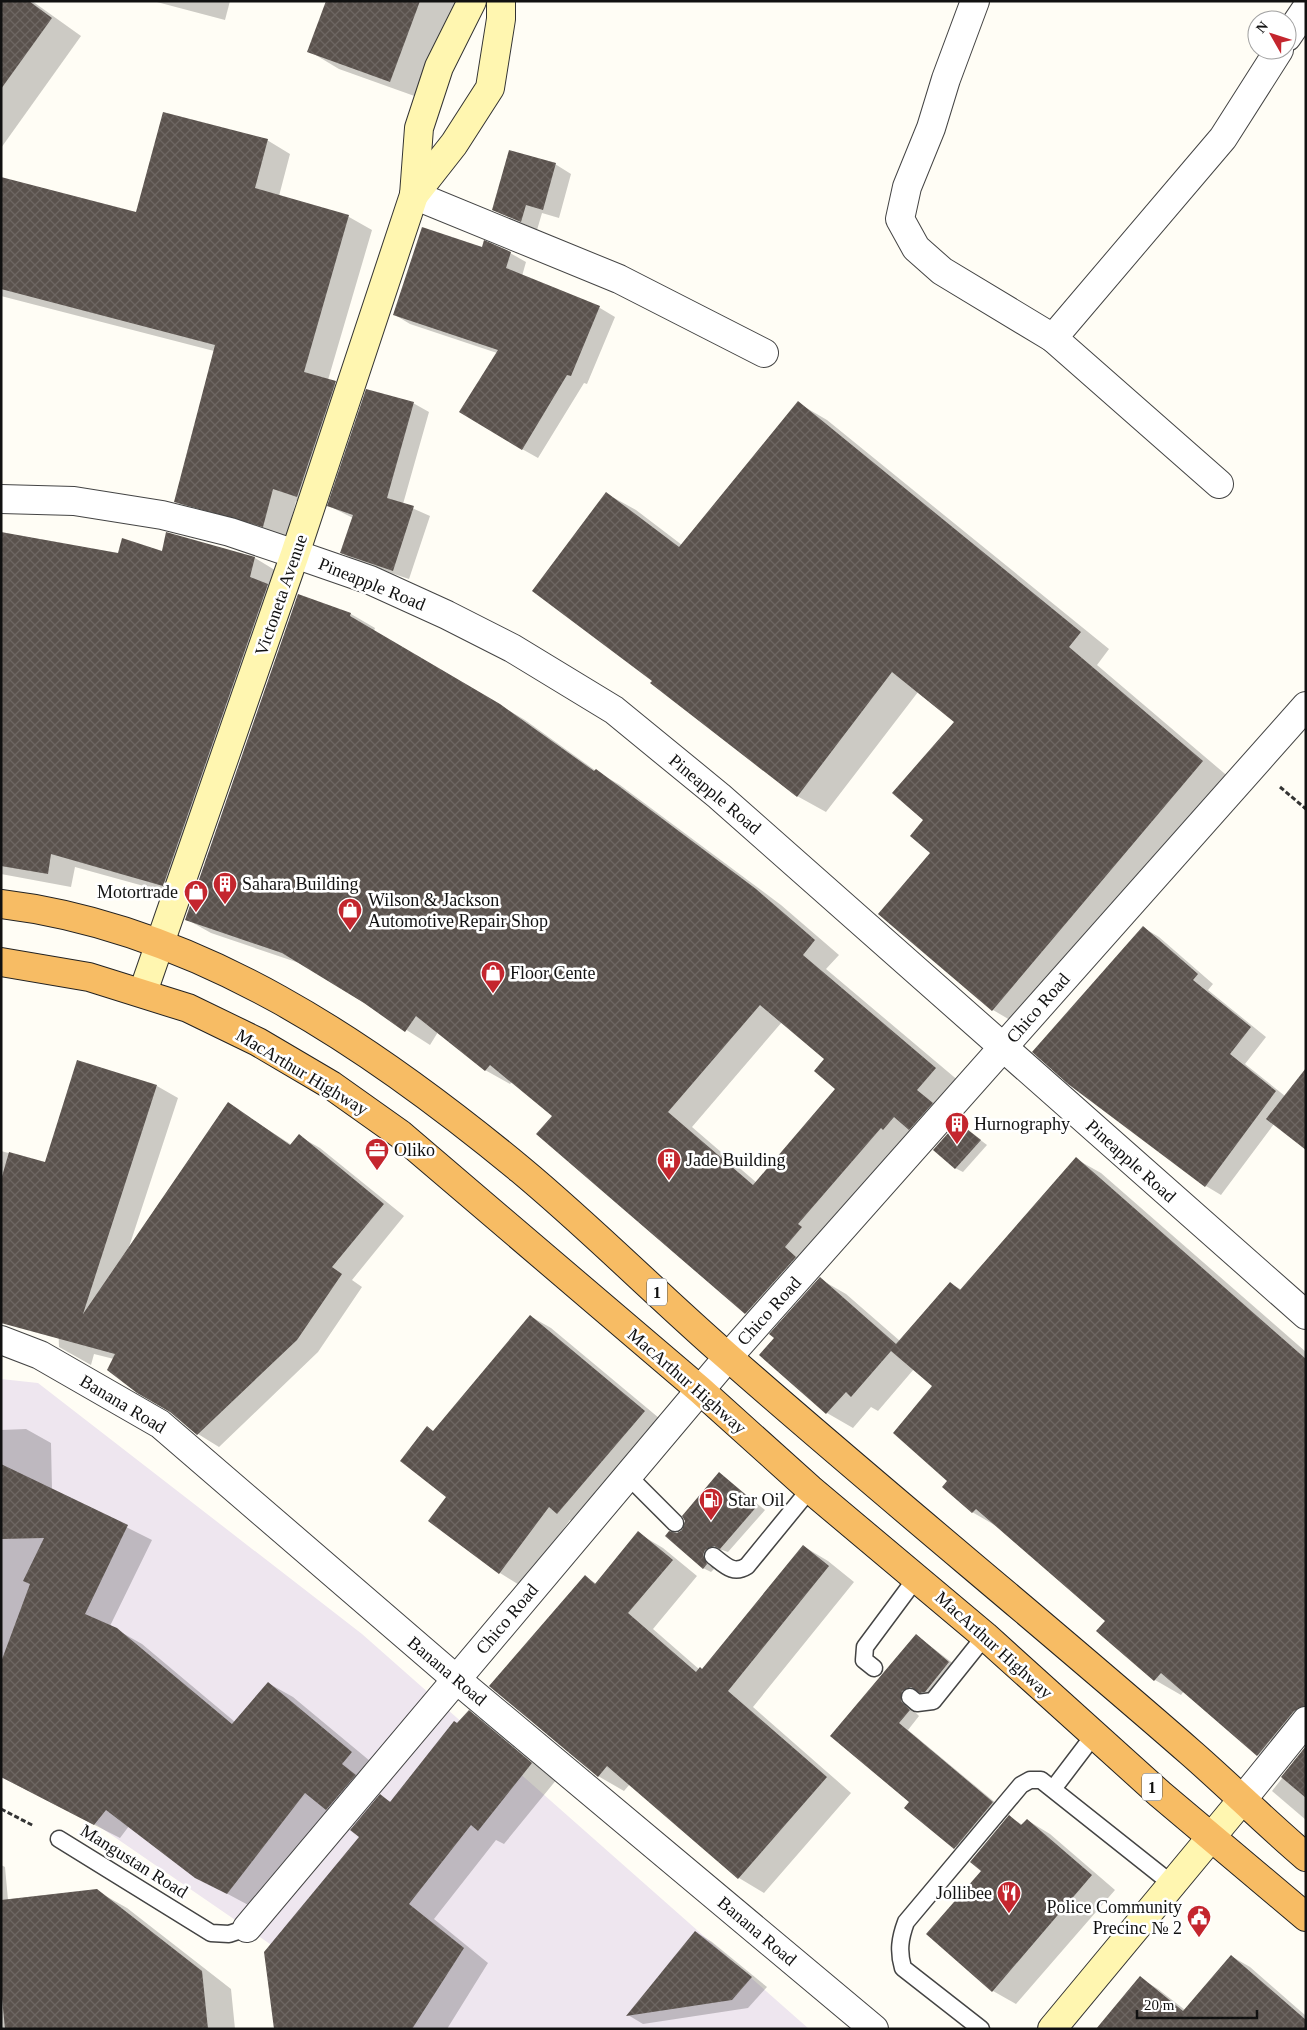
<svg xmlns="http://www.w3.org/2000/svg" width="1307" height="2030" viewBox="0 0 1307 2030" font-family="'Times New Roman',serif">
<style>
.industrial{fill:#eee6ef}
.shadow{fill:#0003;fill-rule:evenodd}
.building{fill:url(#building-cross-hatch);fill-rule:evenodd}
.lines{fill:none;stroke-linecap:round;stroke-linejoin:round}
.service-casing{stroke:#444;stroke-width:19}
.minor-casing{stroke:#444;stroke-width:30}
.secondary-casing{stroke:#333;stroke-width:30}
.trunk-casing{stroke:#222;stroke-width:30}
.path{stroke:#333;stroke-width:3;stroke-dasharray:5 2.5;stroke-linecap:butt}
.service{stroke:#fff;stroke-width:16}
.minor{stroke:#fff;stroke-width:28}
.secondary{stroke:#fff6b0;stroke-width:28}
.trunk{stroke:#f7bc64;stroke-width:28}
.labels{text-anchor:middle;stroke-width:5;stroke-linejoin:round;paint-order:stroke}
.shield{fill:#fff;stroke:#585858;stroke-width:1}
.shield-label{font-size:16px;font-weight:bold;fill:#111}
.street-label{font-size:18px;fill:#111;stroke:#fff}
.poi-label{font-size:18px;fill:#111;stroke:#fff;text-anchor:start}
</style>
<defs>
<pattern id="building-cross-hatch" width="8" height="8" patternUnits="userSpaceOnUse" patternTransform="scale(1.25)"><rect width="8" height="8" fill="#5a524d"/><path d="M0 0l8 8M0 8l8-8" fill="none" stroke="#6d6662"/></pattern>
</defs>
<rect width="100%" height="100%" fill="#fffdf5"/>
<polygon class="industrial" points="1,1379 38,1383 362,1634 809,2029 281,2029 270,1944 49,1792 1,1778"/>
<g class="shadow">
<polygon points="1,1 32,1 81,36 1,148"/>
<polygon points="153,1 230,1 225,20"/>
<polygon points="327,1 456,1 420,98 339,69 309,51"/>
<polygon points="267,140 290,154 279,196 349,217 372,230 328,380 358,395 321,509 296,501 286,539 199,515 176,501 214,351 1,296 1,179 137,214"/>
<polygon points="555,164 571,174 559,218 542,213 537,230 494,210"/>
<polygon points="483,249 510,253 526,262 522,276 600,308 615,317 587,384 584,383 538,458 522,449 497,353 410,324 395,315"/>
<polygon points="413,403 429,412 403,504 430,516 409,579 358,562 342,553 353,518 329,506"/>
<polygon points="798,403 827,420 1109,649 1097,665 1231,779 1022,1027 993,1010 879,914 932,852 955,722 918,692 826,812 797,796 653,680 607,494 636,510 682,545"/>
<polygon points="1,533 119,555 162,552 167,534 255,558 278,572 187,898 75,867 71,887 1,874"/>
<path d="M351,614L375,628L374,631L525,720L596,771L620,785L781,905L839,955L826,969L960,1082L770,1327L746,1313L538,1134L554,1116L512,1082L510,1084L485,1070L438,1032L430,1045L305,965L211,933L186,919ZM782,1022L825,1059L837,1089L757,1183L692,1127Z"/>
<polygon points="1144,928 1159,937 1213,984 1208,990 1266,1037 1245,1064 1285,1096 1274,1124 1221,1195 1206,1186 1069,1083"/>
<polygon points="157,1086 178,1098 129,1247 228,1104 292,1145 299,1136 320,1148 404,1216 352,1280 362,1287 318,1352 219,1447 198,1434 114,1359 94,1354 91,1365 59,1347 58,1319 1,1321 1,1151 46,1163"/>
<polygon points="958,1123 987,1145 963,1172 955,1168"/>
<polygon points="1076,1159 1101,1173 1306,1352 1306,1743 1284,1770 1258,1755 1184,1691 1181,1695 1155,1680 1098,1631 1107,1621 998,1527 972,1512 949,1481 934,1385 914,1369 878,1411 871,1407 853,1428 827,1413 761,1355 820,1279 846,1294 900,1341 951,1284 962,1290"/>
<polygon points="530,1316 551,1328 665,1423 579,1525 570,1520 521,1586 500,1573 430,1521 448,1497 434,1432"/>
<polygon points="26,1429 51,1443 52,1490 152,1540 110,1626 142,1644 235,1722 268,1683 293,1697 376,1766 351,1823 328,1810 252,1907 196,1877 129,1826 120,1838 1,1777 1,1430"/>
<polygon points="720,1474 765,1510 728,1552 722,1550 713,1553 710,1560 714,1569 711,1572 703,1568 677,1534 683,1531 686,1521"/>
<polygon points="638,1533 663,1548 697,1576 653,1629 700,1670 703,1670 803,1546 828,1561 854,1582 753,1707 851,1793 764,1893 739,1878 630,1784 624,1791 598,1776 585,1577 597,1584"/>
<polygon points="916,1635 959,1668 932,1698 922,1692 912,1696 911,1708 919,1716 908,1730 1003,1809 965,1854 906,1807 911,1802 832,1736"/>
<polygon points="469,1712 494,1726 557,1779 504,1844 496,1840 434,1919 488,1963 447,2029 275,2029 380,1796 391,1802"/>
<polygon points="1306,1748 1306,1820 1272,1791"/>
<polygon points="1009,1817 1023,1825 1027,1820 1050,1834 1115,1890 1016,2004 993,1991 983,1871"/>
<polygon points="1,1865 5,1867 8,1900 97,1891 127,1908 231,1989 235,2029 1,2029"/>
<polygon points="696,1932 712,1942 767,1987 748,2008 643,2024 628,2015"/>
<polygon points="1231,1956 1250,1967 1306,2016 1306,2029 1098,2029 1140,1978 1158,1989 1185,2010"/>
</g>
<g class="building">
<polygon points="1,1 29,1 52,18 1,89"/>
<polygon points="326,1 420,1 390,82 307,52"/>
<polygon points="163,112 268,139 255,188 349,215 304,372 336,381 297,497 273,489 263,527 174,502 215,345 1,289 1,177 136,212"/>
<polygon points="509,150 556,163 543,210 526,205 521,222 492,210"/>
<polygon points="422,227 482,247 484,240 511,252 506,268 600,306 571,376 567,375 522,450 459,412 498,350 393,315"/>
<polygon points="366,389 414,402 387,498 414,506 393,571 340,553 353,515 327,506"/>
<polygon points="798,401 1081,632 1069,647 1203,761 992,1011 878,914 930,853 910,836 923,820 892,793 954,722 892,672 797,797 650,683 652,681 532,591 606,492 679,547"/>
<polygon points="1,532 118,553 122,538 162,551 166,532 255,557 250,577 268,584 163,886 51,854 48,874 1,866"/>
<path d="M298,594L351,613L350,616L500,704L594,771L596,769L756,889L815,940L803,955L936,1068L917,1090L933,1103L909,1130L894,1117L883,1130L881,1128L798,1224L802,1227L785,1247L796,1257L745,1314L536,1134L552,1116L490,1065L485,1071L416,1016L405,1032L364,1003L282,953L185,920ZM760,1005L824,1059L814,1071L835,1089L753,1185L668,1112Z"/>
<polygon points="1143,926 1198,974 1193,980 1251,1027 1230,1054 1276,1091 1205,1187 1068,1084 1032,1052"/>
<polygon points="77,1060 157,1085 83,1314 228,1102 290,1145 299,1134 384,1204 332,1267 342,1274 297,1340 197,1435 170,1412 137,1393 107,1370 115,1354 1,1323 1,1180 9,1152 45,1162"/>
<polygon points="1306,1068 1306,1150 1266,1119"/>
<polygon points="958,1122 981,1140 955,1169 933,1150"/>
<polygon points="1076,1157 1306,1359 1306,1706 1294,1711 1257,1756 1161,1673 1154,1681 1096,1631 1105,1621 976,1509 972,1513 942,1487 947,1481 893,1433 932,1386 891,1351 851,1397 846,1392 826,1414 759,1355 774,1338 769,1334 820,1277 896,1344 950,1282 960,1290"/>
<polygon points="530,1315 645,1411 557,1514 549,1507 499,1574 428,1521 446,1497 400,1461 427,1426 433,1431"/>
<polygon points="1,1464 128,1525 85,1614 117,1628 232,1724 268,1682 352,1752 342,1764 356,1775 326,1810 305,1793 227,1894 195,1878 106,1810 94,1825 1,1777 1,1662 30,1584 23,1581 44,1538 1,1539"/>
<polygon points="719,1472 758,1505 720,1549 714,1546 705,1550 703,1555 707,1564 703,1569 665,1536 669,1531 677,1533 682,1530 685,1521 682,1516"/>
<polygon points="638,1531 673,1560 628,1613 696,1672 700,1667 702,1669 803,1545 829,1566 728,1691 827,1777 738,1879 607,1766 598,1777 489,1686 585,1575 595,1584"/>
<polygon points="916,1634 949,1662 925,1692 920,1693 911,1687 902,1691 901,1701 910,1710 899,1723 993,1802 954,1849 904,1808 909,1802 830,1736"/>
<polygon points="469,1710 532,1763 478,1831 471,1825 409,1904 464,1948 412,2029 274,2029 264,1952 359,1837 350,1830 380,1794 390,1802 454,1721 457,1723"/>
<polygon points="1306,1746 1306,1798 1281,1777"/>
<polygon points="1009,1815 1021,1825 1027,1819 1092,1875 992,1992 926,1934 981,1871 970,1862"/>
<polygon points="97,1889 202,1971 208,2029 5,2029 1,1987 1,1900"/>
<polygon points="695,1931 752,1977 732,2000 626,2016"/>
<polygon points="1231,1955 1306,2020 1306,2029 1096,2029 1140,1976 1183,2011"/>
</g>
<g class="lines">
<defs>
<g id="service">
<polyline points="628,1476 675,1523"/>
<path d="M713,1556C725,1565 733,1575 747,1566L810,1489"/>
<polyline points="874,1668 864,1660 865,1647 917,1577"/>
<polyline points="910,1697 917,1703 933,1701 985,1636"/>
<polyline points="1053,1789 1094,1735"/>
<polyline points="59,1839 211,1933 229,1934 247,1928"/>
<path d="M981,2029L903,1968C898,1951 900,1938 906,1922L1021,1785L1030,1780H1041L1172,1884"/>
</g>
<g id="minor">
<polyline points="975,1 946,79 931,128 907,187 900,219 916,248 942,271 1053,338 1219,484"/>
<polyline points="1287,37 1306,9"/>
<polyline points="414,195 619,279 764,353"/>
<polyline points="1053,338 1223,138 1279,50"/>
<polyline points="1,499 74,501 162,515 230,532 295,554 370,580 447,615 512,648 614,710 719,796 1306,1315"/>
<polyline points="1,1340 40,1355 160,1424 456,1679 874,2029"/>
<polyline points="1242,1800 1306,1721"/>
<polyline points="247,1928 728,1357 1306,706"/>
</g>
<g id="secondary">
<polyline points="414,195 454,144 490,88 501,19 501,1"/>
<polyline points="143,992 295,554 414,195 419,128 439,67 472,1"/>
<polyline points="1052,2029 1242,1800"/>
</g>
<g id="trunk">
<path d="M1,904C199,928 371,1046 521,1170C592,1229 658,1296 728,1357C880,1491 1038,1619 1190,1752C1229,1786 1266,1823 1306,1857"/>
<polyline points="1,962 89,977 188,1008 258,1042 331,1085 400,1134 700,1390 810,1489 985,1636 1160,1794 1306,1917"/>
</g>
</defs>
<use href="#service" class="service-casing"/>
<use href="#minor" class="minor-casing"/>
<use href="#secondary" class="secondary-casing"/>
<use href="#trunk" class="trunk-casing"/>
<g class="path">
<polyline points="1280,787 1306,809"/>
<polyline points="1,1809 34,1826"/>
</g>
<use href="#service" class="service"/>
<use href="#minor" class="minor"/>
<use href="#secondary" class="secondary"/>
<use href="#trunk" class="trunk"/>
</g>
<defs>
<symbol id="building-pin" viewBox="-11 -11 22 30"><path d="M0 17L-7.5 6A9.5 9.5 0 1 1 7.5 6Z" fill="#c4262e" stroke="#fff"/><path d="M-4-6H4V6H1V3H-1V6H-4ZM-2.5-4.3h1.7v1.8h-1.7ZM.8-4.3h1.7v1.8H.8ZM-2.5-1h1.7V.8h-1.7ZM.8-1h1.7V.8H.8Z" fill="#fff"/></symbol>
<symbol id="shop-pin" viewBox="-11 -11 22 30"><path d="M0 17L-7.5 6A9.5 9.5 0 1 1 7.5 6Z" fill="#c4262e" stroke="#fff"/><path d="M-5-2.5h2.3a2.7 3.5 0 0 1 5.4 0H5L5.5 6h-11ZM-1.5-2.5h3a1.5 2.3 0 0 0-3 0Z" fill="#fff"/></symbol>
<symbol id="office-pin" viewBox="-11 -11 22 30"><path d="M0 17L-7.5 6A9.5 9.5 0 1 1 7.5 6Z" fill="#c4262e" stroke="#fff"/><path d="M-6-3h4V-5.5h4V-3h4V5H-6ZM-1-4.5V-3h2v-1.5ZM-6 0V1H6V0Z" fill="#fff"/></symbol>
<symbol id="fuel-pin" viewBox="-11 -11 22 30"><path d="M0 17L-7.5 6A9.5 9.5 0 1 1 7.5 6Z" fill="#c4262e" stroke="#fff"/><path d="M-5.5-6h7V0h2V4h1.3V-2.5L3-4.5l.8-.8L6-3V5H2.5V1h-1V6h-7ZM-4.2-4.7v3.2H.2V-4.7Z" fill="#fff"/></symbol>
<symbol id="restaurant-pin" viewBox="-11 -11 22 30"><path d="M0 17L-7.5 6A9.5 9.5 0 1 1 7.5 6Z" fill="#c4262e" stroke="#fff"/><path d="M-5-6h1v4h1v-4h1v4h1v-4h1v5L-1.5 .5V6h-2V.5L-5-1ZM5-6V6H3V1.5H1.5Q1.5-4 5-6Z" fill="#fff"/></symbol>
<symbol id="civic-pin" viewBox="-11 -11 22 30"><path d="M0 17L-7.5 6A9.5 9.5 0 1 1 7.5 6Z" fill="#c4262e" stroke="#fff"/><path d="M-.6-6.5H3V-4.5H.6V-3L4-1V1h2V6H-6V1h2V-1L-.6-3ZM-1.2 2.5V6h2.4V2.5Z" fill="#fff"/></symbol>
</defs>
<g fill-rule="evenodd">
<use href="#building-pin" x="211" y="870" width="28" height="38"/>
<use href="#shop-pin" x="182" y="878" width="28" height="38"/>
<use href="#shop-pin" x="336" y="896" width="28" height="38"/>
<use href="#shop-pin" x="479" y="959" width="28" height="38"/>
<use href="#building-pin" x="943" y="1110" width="28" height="38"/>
<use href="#office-pin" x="363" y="1136" width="28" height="38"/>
<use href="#building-pin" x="655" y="1146" width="28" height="38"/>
<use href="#fuel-pin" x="697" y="1486" width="28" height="38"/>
<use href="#restaurant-pin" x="995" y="1879" width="28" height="38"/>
<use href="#civic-pin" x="1185" y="1903" width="28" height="38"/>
</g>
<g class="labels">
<g class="shield">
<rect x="647" y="1278.5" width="20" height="27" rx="4"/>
<rect x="1142" y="1773.5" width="20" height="27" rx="4"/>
</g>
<g class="shield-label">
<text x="657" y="1298">1</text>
<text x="1152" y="1793">1</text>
</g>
<g class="street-label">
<text transform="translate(372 584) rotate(22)" y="6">Pineapple Road</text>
<text transform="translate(281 595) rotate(-71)" y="6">Victoneta Avenue</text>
<text transform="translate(715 794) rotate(40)" y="6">Pineapple Road</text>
<text transform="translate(1038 1008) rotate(-49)" y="6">Chico Road</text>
<text transform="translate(302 1072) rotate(31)" y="6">MacArthur Highway</text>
<text transform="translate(1131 1161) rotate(42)" y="6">Pineapple Road</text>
<text transform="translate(769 1311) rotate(-48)" y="6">Chico Road</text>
<text transform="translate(687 1381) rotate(41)" y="6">MacArthur Highway</text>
<text transform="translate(123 1404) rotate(31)" y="6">Banana Road</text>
<text transform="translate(507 1619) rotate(-50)" y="6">Chico Road</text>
<text transform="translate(994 1645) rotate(42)" y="6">MacArthur Highway</text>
<text transform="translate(447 1671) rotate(40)" y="6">Banana Road</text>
<text transform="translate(134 1861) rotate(32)" y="6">Mangustan Road</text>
<text transform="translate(757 1931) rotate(40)" y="6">Banana Road</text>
</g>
<g class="poi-label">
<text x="242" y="890">Sahara Building</text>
<text x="178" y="898" text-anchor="end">Motortrade</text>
<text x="368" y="906">Wilson &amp; Jackson<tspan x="368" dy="21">Automotive Repair Shop</tspan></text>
<text x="510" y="979">Floor Cente</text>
<text x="974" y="1130">Hurnography</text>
<text x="394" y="1156">Oliko</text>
<text x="686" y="1166">Jade Building</text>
<text x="728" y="1506">Star Oil</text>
<text x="992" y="1899" text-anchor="end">Jollibee</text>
<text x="1182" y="1913" text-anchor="end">Police Community<tspan x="1182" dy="21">Precinc № 2</tspan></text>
</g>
</g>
<rect width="1307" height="2030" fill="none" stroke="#111111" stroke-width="5"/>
<g transform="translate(1272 35) rotate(309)"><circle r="24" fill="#ffffff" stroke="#a0a0a0"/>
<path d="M0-4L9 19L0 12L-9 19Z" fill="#c4262e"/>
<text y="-8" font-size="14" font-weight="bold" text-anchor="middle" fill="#111111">N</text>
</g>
<path d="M1137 2010v8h120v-8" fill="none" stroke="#111111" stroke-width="2.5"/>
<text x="1144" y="2010" font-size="15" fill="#111111" stroke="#ffffff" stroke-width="4" paint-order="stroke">20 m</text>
</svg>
